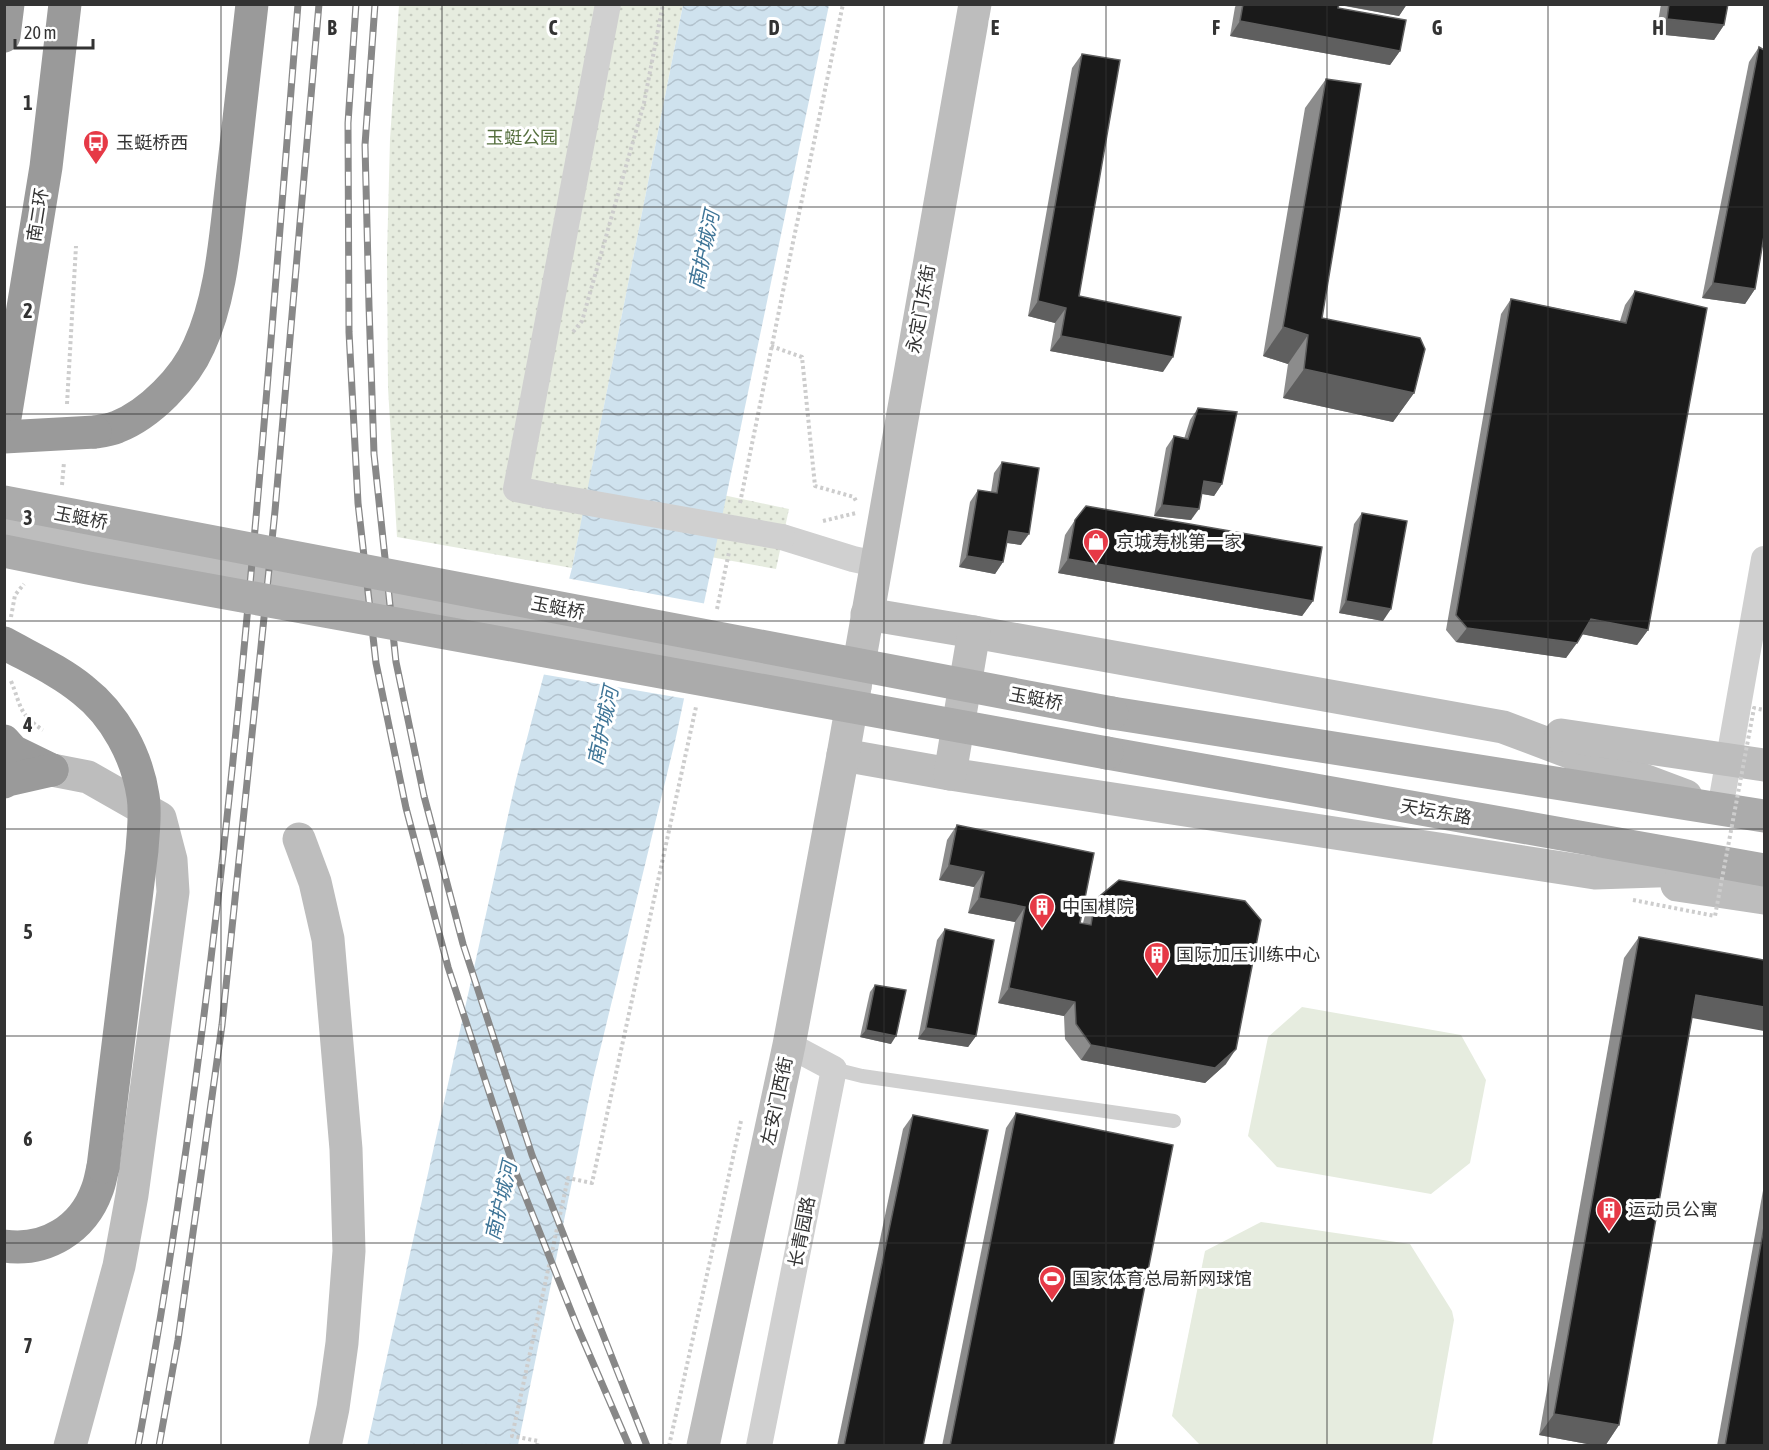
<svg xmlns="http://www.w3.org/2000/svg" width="1769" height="1450" viewBox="0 0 1769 1450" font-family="'Asap Condensed','Noto Sans SC',sans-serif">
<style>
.park{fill:url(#park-dots)}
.pitch{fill:#e6ecdf}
.water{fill:url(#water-waves)}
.pier{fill:#fff}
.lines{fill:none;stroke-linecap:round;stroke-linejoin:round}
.path{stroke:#cdcdcd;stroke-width:4;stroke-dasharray:3 3;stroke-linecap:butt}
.lane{stroke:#d0d0d0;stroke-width:14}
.street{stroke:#d0d0d0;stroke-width:26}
.secondary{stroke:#bdbdbd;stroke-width:33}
.primary{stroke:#ababab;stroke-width:33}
.highway{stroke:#9a9a9a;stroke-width:33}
.rail-casing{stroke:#888;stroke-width:7}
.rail{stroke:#fff;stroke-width:4.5;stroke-dasharray:14;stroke-linecap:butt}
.path-bridge{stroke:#cdcdcd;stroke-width:4;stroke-dasharray:3 3;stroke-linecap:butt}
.street-bridge{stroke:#d0d0d0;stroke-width:26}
.secondary-bridge{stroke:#bdbdbd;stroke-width:33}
.primary-bridge{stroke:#ababab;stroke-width:33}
.highway-bridge{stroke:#9a9a9a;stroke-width:33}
.wall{fill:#8c8c8c}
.shaded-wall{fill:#5f5f5f}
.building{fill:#1a1a1a;stroke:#5f5f5f;stroke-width:1.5}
.grid{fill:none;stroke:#333;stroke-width:1.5;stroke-opacity:0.55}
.labels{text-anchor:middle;stroke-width:6;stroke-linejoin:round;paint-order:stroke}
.park-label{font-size:18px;fill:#56703f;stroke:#fff}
.poi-label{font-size:18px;fill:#333;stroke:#fff;text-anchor:start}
.street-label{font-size:18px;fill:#333;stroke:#fff}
.water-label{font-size:20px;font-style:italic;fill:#3f7597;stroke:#fff}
.grid-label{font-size:20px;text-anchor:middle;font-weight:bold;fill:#333;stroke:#fff;stroke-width:6;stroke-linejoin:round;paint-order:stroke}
</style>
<defs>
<pattern id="park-dots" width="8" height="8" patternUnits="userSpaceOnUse" patternTransform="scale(1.5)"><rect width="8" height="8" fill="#e6ecdf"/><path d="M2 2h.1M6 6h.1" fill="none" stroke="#c6cbc0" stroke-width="1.8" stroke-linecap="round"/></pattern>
<pattern id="water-waves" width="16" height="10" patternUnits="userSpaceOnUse" patternTransform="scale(1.5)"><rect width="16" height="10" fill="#cfe2ee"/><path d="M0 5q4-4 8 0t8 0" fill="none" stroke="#b2c2cd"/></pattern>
</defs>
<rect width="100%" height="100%" fill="#fff"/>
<polygon class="park" points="399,5 683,5 592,467 789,509 776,569 579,533 572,568 397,537 388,388 387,256 390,139"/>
<g class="pitch">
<polygon points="1302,1007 1461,1035 1486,1080 1470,1163 1431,1194 1277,1167 1248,1136 1268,1037"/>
<polygon points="1261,1222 1410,1244 1452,1311 1454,1320 1432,1445 1200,1445 1172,1416 1205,1251"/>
</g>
<polygon class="water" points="683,5 829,5 676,737 593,1079 518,1445 367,1446 516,780 572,568"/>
<polygon class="pier" points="566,578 707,604 687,699 541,674"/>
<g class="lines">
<g class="path">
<polyline points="573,332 582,321 644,103 663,4"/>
<polyline points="771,346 802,357 815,486 854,497 857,503"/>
<polyline points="67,404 76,246"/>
<polyline points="62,485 64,462"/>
<polyline points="740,503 792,247 843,4"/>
<polyline points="823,521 856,513"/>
<polyline points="717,609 729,552"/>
<polyline points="11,617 15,595 24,584"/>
<path d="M11,681C21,705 18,714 43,730"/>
<polyline points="537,1446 538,1441 512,1436 568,1178 592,1183 696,707"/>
<polyline points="669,1446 741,1121"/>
</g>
<polyline class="lane" points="834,1069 862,1076 1174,1121"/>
<g class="street">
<polyline points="550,496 516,489 608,4"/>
<polyline points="782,537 853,559 876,564"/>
<polyline points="1720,809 1764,559"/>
<polyline points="759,1446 834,1069 789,1045"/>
</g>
<g class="secondary">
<polyline points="4,526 290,577 525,623"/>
<polyline points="867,614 974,632 1503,727 1686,796"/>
<polyline points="740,665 855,687"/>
<polyline points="1561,735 1764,765"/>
<polyline points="843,755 950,774 1595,873 1717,869"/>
<polyline points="52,770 88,777 160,818 171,860 173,892 132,1195 119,1266 70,1446"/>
<polyline points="950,774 974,632"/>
<polyline points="299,839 315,882 328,939 346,1149 349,1251 342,1343 333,1408 325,1446"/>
<polyline points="1677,885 1764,898"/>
<polyline points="703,1446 789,1045 843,755 975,4"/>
</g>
<g class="primary">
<polyline points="1112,713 1764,816"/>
<polyline points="1107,753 1764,870"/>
</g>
<g class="highway">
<polyline points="4,36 8,4"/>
<polyline points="4,424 46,167 65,4"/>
<path d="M95,432C102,431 110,430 117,427C150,414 185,378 199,346C221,299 225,240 231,190C238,128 245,66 252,4"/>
<polyline points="4,741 13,751 52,770"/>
<polyline points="4,782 8,780 52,770"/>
<path d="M4,1246C46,1252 83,1229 97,1190C100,1183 101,1175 103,1167"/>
</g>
<defs>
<g id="rail">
<polyline points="356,4 348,123 349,332 358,503 376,663 406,808 448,967 514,1168 577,1326 629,1446"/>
<polyline points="375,4 365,145 369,306 374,454 396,662 424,796 463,944 532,1155 647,1446"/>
<path d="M138,1446C226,970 259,486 298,4"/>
<polyline points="159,1446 178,1340 222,1025 275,511 319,4"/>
</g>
</defs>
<use href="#rail" class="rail-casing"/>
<use href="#rail" class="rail"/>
<polyline class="path-bridge" points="1633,900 1715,916 1754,708 1764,710"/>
<polyline class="street-bridge" points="550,496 782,537"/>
<polyline class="secondary-bridge" points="525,623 740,665"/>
<g class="primary-bridge">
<polyline points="4,502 1112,713"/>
<polyline points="4,551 88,568 1107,753"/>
</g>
<g class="highway-bridge">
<polyline points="4,437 95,432"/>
<path d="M4,643C31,658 60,671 83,690C115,715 137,756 143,796C146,814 143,832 142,850L103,1167"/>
</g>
</g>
<g class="wall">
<polygon points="1237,4 1407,4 1399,16 1339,5 1338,8 1400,51 1390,65 1230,36 1235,7"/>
<polygon points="1661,4 1728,4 1724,25 1714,40 1656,34"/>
<polygon points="1759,47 1755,289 1745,304 1702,298 1749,62"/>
<polygon points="1082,54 1079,296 1163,372 1050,351 1055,323 1028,316 1072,68"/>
<polygon points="1326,79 1322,318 1414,393 1393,422 1283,398 1288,364 1263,356 1305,108"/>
<polygon points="1635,291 1648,630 1637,645 1582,634 1566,658 1456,642 1446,630 1501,314 1511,299 1620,321 1625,305"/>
<polygon points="1198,408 1222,484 1214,496 1202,494 1191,520 1154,516 1166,448 1174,436 1184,439 1190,420"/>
<polygon points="1002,462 1021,545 1007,543 1003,562 995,574 959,567 970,502 978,490 991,492 994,473"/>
<polygon points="1362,513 1383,621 1339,613 1354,524"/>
<polygon points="1075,520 1313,601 1302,616 1058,573 1065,535"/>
<polygon points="957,825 1080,923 1083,923 1085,915 1095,900 1226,1064 1205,1083 1081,1060 1065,1039 1064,1016 998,1003 1015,922 968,913 974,887 939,880 947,840"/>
<polygon points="945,929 976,1036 968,1047 918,1039 937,940"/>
<polygon points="1639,937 1692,1018 1619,1425 1605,1446 1598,1446 1539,1435 1624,958"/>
<polygon points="875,985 891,1044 860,1037 870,992"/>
<polygon points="1016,1113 1113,1446 942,1446 1006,1128"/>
<polygon points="913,1115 923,1446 837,1446 903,1129"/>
<polygon points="1764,1185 1764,1446 1717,1446"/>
</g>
<g class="shaded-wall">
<polygon points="1336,4 1407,4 1399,16"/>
<polygon points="1667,19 1724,25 1714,40 1656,34"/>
<polygon points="1240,21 1400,51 1390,65 1230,36"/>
<polygon points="1713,283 1755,289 1745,304 1702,298"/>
<polygon points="1038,301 1066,308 1055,323 1028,316"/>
<polygon points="1283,327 1308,335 1288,364 1263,356"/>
<polygon points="1061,336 1173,357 1163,372 1050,351"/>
<polygon points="1304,369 1414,393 1393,422 1283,398"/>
<polygon points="1204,481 1222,484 1214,496 1197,493"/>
<polygon points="1162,505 1199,509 1191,520 1154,516"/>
<polygon points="1009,531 1029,534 1021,545 1001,542"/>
<polygon points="967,556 1003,562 995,574 959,567"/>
<polygon points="1068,559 1313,601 1302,616 1058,573"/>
<polygon points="1346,601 1391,609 1383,621 1339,613"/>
<polygon points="1591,619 1648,630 1637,645 1581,634"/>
<polygon points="1467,628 1577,643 1566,658 1456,642"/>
<polygon points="949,865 984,872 974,887 939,880"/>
<polygon points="979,898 1025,907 1015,922 968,913"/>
<polygon points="1009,988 1075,1002 1064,1016 998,1003"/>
<polygon points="1696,995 1764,1007 1764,1031 1681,1016"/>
<polygon points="926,1028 976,1036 968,1047 918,1039"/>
<polygon points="866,1030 896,1036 891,1044 860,1037"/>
<polygon points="1091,1045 1236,1049 1226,1064 1205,1083 1081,1060"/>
<polygon points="1554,1414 1619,1425 1605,1446 1598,1446 1539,1435"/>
</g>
<g class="building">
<polygon points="1243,4 1339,4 1338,8 1406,20 1400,51 1240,21"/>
<polygon points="1669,4 1728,4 1724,25 1667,19"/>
<polygon points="1759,47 1764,50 1764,236 1755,289 1713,283"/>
<polygon points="1082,54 1120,60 1079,296 1181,317 1173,357 1061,336 1066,308 1038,301"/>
<polygon points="1326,79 1361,84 1322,318 1420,338 1425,349 1414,393 1304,369 1308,335 1283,327"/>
<polygon points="1635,291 1707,308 1648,630 1591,619 1577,643 1467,628 1456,615 1511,299 1626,323"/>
<polygon points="1198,408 1237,412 1222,484 1204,481 1199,509 1162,505 1174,436 1188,439"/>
<polygon points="1002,462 1039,468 1029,534 1009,531 1003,562 967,556 978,490 997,493"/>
<polygon points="1086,506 1322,547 1313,601 1068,559 1075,520"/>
<polygon points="1362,513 1407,521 1391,609 1346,601"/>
<polygon points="957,825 1094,853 1080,923 1091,925 1095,900 1119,880 1245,901 1261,920 1236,1049 1215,1068 1091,1045 1076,1024 1075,1002 1009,988 1025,907 979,898 984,872 949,865"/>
<polygon points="945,929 994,940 976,1036 926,1028"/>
<polygon points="1639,937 1764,960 1764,1007 1696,995 1619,1425 1554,1414"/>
<polygon points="875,985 906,990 896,1036 866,1030"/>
<polygon points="1016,1113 1173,1145 1113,1446 950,1446"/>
<polygon points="913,1115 988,1130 923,1446 844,1446"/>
<polygon points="1764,1227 1764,1446 1725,1446"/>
</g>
<path class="grid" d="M221,4V1446M442,4V1446M663,4V1446M884,4V1446M1106,4V1446M1327,4V1446M1548,4V1446M4,207H1764M4,414H1764M4,621H1764M4,829H1764M4,1036H1764M4,1243H1764"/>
<defs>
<symbol id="bus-pin" viewBox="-11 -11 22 30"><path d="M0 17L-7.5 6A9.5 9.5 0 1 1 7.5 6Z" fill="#e63946" stroke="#fff"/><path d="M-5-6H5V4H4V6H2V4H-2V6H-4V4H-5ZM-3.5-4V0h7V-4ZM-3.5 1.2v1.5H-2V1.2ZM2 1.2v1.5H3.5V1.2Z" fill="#fff"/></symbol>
<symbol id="shop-pin" viewBox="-11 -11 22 30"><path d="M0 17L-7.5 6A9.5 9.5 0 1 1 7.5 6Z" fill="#e63946" stroke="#fff"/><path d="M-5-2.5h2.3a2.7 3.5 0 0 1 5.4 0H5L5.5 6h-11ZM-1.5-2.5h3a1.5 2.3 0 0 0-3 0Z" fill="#fff"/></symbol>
<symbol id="building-pin" viewBox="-11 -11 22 30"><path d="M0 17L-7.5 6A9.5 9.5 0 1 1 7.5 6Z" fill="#e63946" stroke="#fff"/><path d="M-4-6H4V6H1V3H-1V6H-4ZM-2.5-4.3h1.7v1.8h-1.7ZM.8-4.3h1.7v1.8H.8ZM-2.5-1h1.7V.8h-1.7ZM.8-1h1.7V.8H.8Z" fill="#fff"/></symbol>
<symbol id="stadium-pin" viewBox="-11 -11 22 30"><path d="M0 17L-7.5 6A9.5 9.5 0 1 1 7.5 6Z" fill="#e63946" stroke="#fff"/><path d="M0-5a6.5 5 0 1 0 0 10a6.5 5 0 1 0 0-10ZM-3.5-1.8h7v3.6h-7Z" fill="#fff"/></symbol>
</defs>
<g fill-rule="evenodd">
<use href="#bus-pin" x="81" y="128" width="30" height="40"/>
<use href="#shop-pin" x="1081" y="527" width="30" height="40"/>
<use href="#building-pin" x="1027" y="892" width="30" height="40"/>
<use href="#building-pin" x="1142" y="940" width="30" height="40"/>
<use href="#building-pin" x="1594" y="1195" width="30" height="40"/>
<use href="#stadium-pin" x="1037" y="1264" width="30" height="40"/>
</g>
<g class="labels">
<g class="park-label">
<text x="522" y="144">玉蜓公园</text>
</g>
<g class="poi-label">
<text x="116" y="149">玉蜓桥西</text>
<text x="1116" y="548">京城寿桃第一家</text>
<text x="1062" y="913">中国棋院</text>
<text x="1176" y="961">国际加压训练中心</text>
<text x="1628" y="1216">运动员公寓</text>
<text x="1072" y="1285">国家体育总局新网球馆</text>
</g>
<g class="street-label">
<text transform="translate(38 215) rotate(-81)" y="6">南二环</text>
<text transform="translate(921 309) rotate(-80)" y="6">永定门东街</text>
<text transform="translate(81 518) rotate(11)" y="6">玉蜓桥</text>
<text transform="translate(558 608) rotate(11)" y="6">玉蜓桥</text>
<text transform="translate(1036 699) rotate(11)" y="6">玉蜓桥</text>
<text transform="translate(1436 812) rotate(10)" y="6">天坛东路</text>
<text transform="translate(777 1101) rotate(-78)" y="6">左安门西街</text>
<text transform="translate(802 1232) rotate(-79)" y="6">长青园路</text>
</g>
<g class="water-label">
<text transform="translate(704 250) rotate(-78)" y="7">南护城河</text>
<text transform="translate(603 726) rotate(-78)" y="7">南护城河</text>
<text transform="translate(501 1201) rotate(-77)" y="7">南护城河</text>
</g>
</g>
<g class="grid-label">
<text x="332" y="35">B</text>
<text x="553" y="35">C</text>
<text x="774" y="35">D</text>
<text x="995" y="35">E</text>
<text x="1216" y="35">F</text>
<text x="1437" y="35">G</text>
<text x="1658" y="35">H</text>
<text x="28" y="110">1</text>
<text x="28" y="318">2</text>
<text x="28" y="525">3</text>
<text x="28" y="732">4</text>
<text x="28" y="939">5</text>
<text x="28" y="1146">6</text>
<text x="28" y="1353">7</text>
</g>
<rect width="1769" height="1450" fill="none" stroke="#333333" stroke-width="12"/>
<path d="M15 39v9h78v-9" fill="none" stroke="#333333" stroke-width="3"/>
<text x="24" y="39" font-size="18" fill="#333333" stroke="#ffffff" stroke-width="4.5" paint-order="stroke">20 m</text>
</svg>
